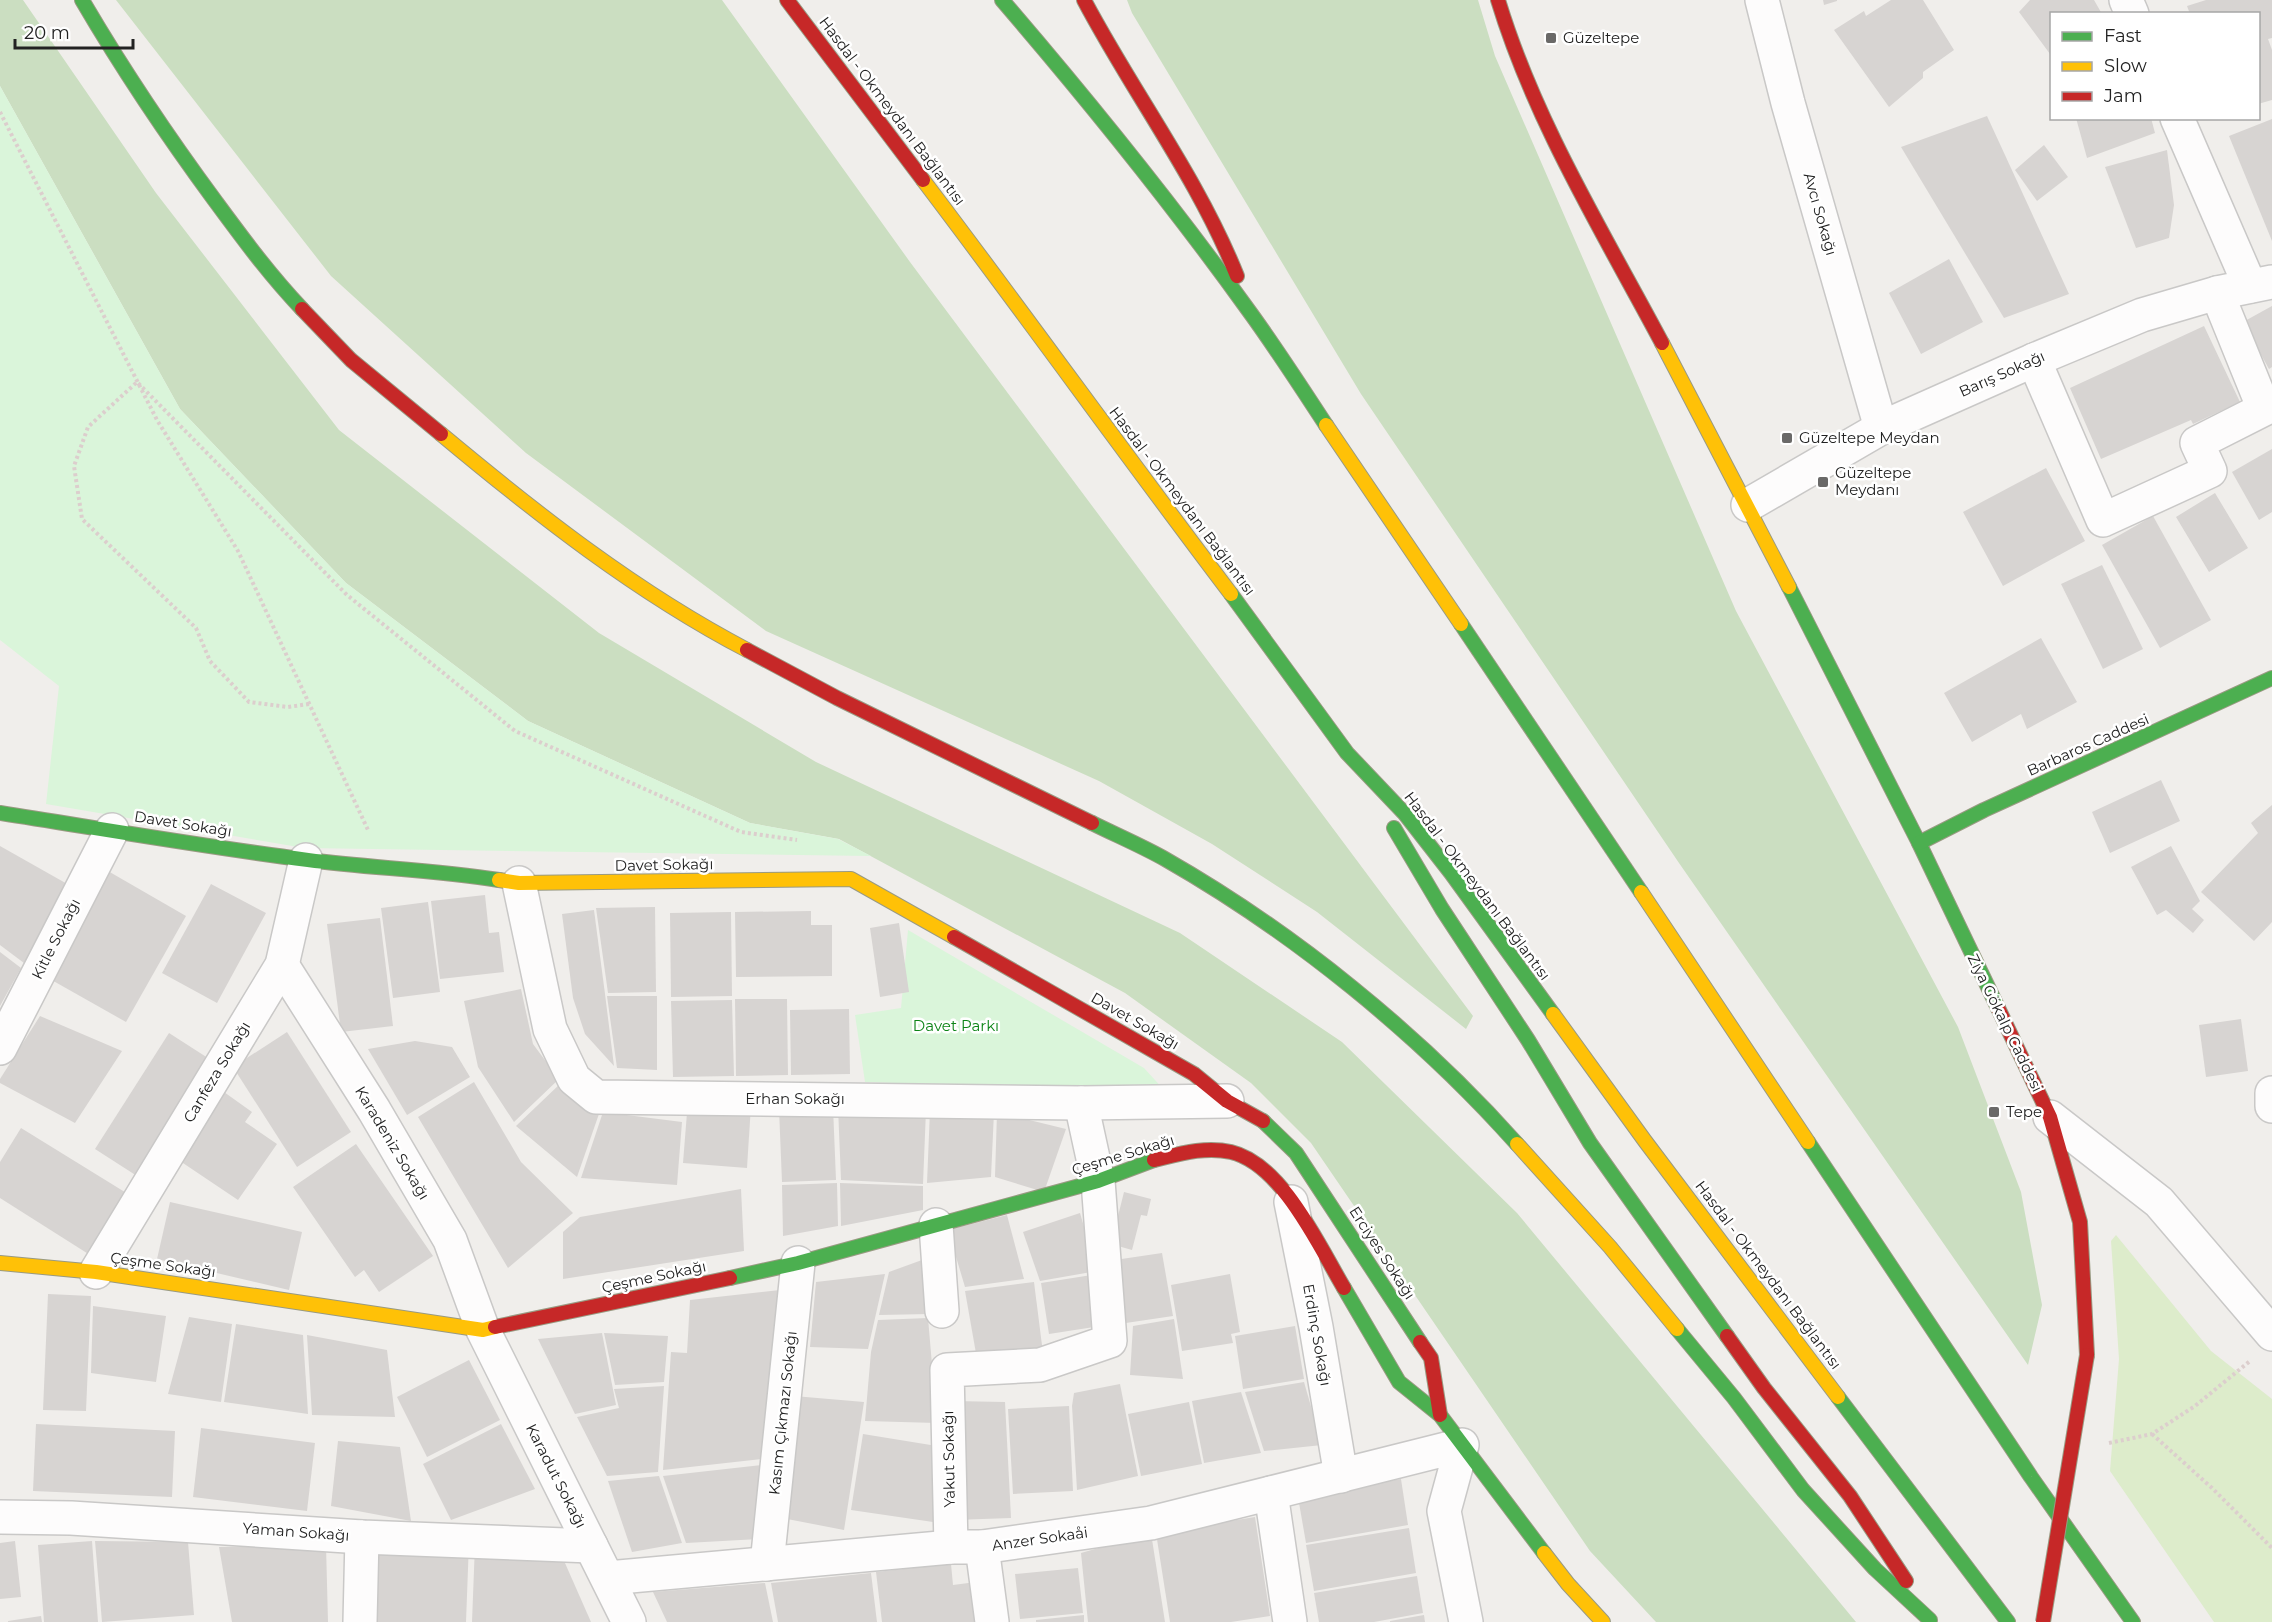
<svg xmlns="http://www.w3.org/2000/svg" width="2272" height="1622" viewBox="0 0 2272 1622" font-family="Montserrat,sans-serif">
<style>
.grass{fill:#ddeccb}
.forest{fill:#cbdec1}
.park{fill:#daf5da}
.building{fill:#d7d4d2}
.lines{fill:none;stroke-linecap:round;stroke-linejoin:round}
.street-casing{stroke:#c9c8c7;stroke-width:36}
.fast-casing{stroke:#999a82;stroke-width:16}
.slow-casing{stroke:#999a82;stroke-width:16}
.jam-casing{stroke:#999a82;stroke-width:16}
.path{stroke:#dccecd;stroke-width:4;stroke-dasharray:3 3;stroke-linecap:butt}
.street{stroke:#fdfcfc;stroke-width:33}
.fast{stroke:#4caf50;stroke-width:14}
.slow{stroke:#ffc107;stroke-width:14}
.jam{stroke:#c62828;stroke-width:14}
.jam-bridge-casing{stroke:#999a82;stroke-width:16;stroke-linecap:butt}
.jam-bridge{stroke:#c62828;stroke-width:14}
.poi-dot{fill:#6a6968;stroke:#fff;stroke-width:2}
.labels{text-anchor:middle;stroke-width:5;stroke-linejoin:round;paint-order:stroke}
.poi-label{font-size:15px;fill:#222;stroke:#fff;text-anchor:start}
.street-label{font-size:15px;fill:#222;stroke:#fff}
.park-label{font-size:15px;fill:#0c8416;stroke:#fff}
</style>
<rect width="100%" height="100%" fill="#f0eeeb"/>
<polygon class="grass" points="2116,1235 2211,1351 2272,1399 2272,1622 2214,1622 2110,1471 2119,1359 2111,1241"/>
<g class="forest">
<polygon points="0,0 23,0 156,193 339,430 599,633 816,762 1180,933 1342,1042 1517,1213 1856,1622 1656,1622 1590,1551 1311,1143 1251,1083 1125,993 839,839 750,823 528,721 346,583 180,409 0,86"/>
<polygon points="116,0 722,0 910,262 1473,1016 1466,1029 1317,912 1212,844 1099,781 766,631 526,453 331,276"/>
<polygon points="1127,0 1478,0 1495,56 1736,611 1958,1027 2021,1192 2042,1305 2028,1365 1679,863 1361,394 1132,13"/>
</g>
<g class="park">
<polygon points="0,86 180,409 346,583 528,721 750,823 838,839 871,856 304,848 46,804 59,686 0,640"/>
<polygon points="908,930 1144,1068 1166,1092 865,1082 855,1015 901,1008"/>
</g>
<g class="building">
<polygon points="1823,0 1837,0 1837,1 1824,5"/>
<polygon points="1891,0 1923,0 1954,50 1923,72 1923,78 1889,107 1834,30 1864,11 1866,16"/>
<polygon points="2030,0 2094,0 2102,14 2052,14 2050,54 2019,12"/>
<polygon points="2206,0 2272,0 2272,38 2268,39 2272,50 2272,100 2258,104 2258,14 2190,14 2187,6"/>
<polygon points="1987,116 2069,294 2004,318 1901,147"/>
<polygon points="2076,118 2151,118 2155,133 2087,158"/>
<polygon points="2272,119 2272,241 2229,136"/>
<polygon points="2044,145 2068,177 2037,201 2015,170"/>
<polygon points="2167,150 2174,205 2169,238 2136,248 2105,167"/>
<polygon points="1949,259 1983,322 1921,354 1889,293"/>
<polygon points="2272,306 2272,367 2269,369 2243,322"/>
<polygon points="2204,326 2240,402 2193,424 2191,420 2101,459 2070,388"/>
<polygon points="2272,449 2272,512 2259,520 2232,472"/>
<polygon points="2046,468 2085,541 2003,586 1963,512"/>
<polygon points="2215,493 2248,548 2209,572 2176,517"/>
<polygon points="2153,516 2211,620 2160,648 2102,545"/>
<polygon points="2102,565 2143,649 2103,669 2061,584"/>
<polygon points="2041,638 2077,702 2027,729 2021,714 1972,742 1944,693"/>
<polygon points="2161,780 2180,821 2110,853 2092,812"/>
<polygon points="2272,805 2272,922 2254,941 2201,892 2258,833 2251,823"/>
<polygon points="0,846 69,885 24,963 0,945"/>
<polygon points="2171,846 2200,901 2192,909 2204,920 2193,933 2166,910 2157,915 2131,867"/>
<polygon points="101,867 186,916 126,1022 41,974"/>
<polygon points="211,884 266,913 217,1003 162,973"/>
<polygon points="485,895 489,933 499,932 504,972 440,979 431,901"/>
<polygon points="428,902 440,992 393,998 381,908"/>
<polygon points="655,907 656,992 608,993 596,908"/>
<polygon points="594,910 605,994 614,1066 585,1034 573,998 562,914"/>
<polygon points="811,911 811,925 832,925 832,976 736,977 735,912"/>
<polygon points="731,912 732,996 671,997 670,913"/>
<polygon points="380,918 393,1026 341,1032 327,924"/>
<polygon points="899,923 909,992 880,997 870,928"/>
<polygon points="0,952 21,968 0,1006"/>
<polygon points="521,989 533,1044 559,1079 514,1122 478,1067 464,1001"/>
<polygon points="607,996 657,996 657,1070 617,1068"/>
<polygon points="735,999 787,999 788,1075 736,1076"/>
<polygon points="732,1000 734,1076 673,1077 671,1001"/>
<polygon points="849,1009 850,1074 791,1075 790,1010"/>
<polygon points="40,1016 122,1051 75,1123 0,1083 0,1079"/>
<polygon points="2241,1019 2248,1071 2206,1077 2199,1025"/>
<polygon points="287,1032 351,1132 297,1167 233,1067"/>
<polygon points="169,1033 211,1060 137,1176 95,1149"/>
<polygon points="415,1041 452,1047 470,1077 407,1115 368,1049"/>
<polygon points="474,1082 521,1162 573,1213 508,1268 418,1117"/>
<polygon points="561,1083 600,1111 577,1177 516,1126"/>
<polygon points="217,1087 252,1112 245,1122 277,1144 238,1200 171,1155"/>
<polygon points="688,1100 751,1105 747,1168 683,1163"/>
<polygon points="833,1107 836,1180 782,1182 779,1109"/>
<polygon points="838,1107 926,1110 923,1184 841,1180"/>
<polygon points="930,1110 994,1112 991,1177 927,1183"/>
<polygon points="603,1112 682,1122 677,1185 581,1178"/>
<polygon points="997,1112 1066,1129 1044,1192 995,1177"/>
<polygon points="21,1128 128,1194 90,1255 0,1198 0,1162"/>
<polygon points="356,1144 433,1256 379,1292 364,1270 355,1277 293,1187"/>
<polygon points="837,1183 838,1226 783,1236 782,1185"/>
<polygon points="840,1183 923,1186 923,1210 841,1226"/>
<polygon points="741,1189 744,1251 563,1279 563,1232 580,1217"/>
<polygon points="1124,1192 1151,1199 1147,1216 1141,1215 1132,1250 1111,1244"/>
<polygon points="170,1202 302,1232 289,1290 157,1259"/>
<polygon points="1080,1213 1097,1271 1040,1281 1023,1232"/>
<polygon points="1007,1215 1024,1279 965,1287 948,1230"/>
<polygon points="1162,1253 1173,1316 1119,1324 1108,1261"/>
<polygon points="933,1256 930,1314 879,1315 889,1272"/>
<polygon points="885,1274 868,1349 810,1347 816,1282"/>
<polygon points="1098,1274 1107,1325 1049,1334 1041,1283"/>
<polygon points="1230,1274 1240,1332 1231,1334 1233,1343 1182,1351 1171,1285"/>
<polygon points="1034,1282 1044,1361 977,1359 965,1291"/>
<polygon points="789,1289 770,1458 663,1470 671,1352 687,1353 690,1300"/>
<polygon points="48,1294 91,1296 86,1411 43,1410"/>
<polygon points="93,1306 166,1316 156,1382 91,1373"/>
<polygon points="189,1317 232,1324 221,1402 168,1394"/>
<polygon points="928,1318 937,1423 865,1421 871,1352 878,1320"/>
<polygon points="1174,1319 1183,1379 1130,1375 1133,1326"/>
<polygon points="236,1324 303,1335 308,1414 224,1402"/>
<polygon points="1295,1326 1304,1379 1243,1389 1235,1336"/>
<polygon points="602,1333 616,1405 575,1414 538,1339"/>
<polygon points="604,1333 668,1336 664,1382 615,1385"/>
<polygon points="307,1335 387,1350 395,1417 312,1415"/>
<polygon points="469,1360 500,1420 427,1457 397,1397"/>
<polygon points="1304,1382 1322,1445 1264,1451 1245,1392"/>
<polygon points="1120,1384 1138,1476 1077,1490 1072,1406 1074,1393"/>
<polygon points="664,1386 658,1472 607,1476 577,1417 619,1408 614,1389"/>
<polygon points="1241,1392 1261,1453 1204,1463 1192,1401"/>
<polygon points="794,1396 864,1402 844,1530 782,1518"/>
<polygon points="953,1401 1005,1402 1011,1518 954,1520"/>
<polygon points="1189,1402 1202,1464 1141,1476 1128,1414"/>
<polygon points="1069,1406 1073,1491 1013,1494 1008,1409"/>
<polygon points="36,1424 175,1431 172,1497 33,1491"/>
<polygon points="501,1424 535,1489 451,1520 423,1464"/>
<polygon points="201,1428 315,1443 307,1511 193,1497"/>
<polygon points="863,1434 943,1447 933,1522 851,1510"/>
<polygon points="338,1441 400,1447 411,1521 331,1506"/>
<polygon points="770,1464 759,1539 686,1543 663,1476"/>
<polygon points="659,1476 682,1543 632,1552 608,1481"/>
<polygon points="1401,1479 1408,1525 1306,1543 1298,1497"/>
<polygon points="1255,1517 1270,1616 1231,1622 1170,1622 1156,1533"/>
<polygon points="1409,1528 1416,1573 1314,1591 1306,1545"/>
<polygon points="1151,1533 1165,1622 1088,1622 1081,1553"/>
<polygon points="376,1540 469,1542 466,1622 374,1622"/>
<polygon points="15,1541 21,1597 0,1599 0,1543"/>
<polygon points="92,1541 98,1622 44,1622 38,1545"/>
<polygon points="95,1541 188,1542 194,1615 102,1622"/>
<polygon points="475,1544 561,1554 591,1622 472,1622"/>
<polygon points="326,1545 328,1622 232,1622 219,1547"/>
<polygon points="951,1564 953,1585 976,1582 980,1622 882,1622 876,1572"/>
<polygon points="1078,1568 1083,1613 1020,1619 1015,1574"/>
<polygon points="871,1573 877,1622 778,1622 771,1583"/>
<polygon points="1417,1576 1423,1613 1374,1622 1319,1622 1314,1593"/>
<polygon points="765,1583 773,1622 667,1622 653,1592"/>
<polygon points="1084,1615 1084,1622 1036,1622 1036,1620"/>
<polygon points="1424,1615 1425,1622 1390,1622 1390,1621"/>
<polygon points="41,1616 42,1622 8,1622 8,1621"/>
</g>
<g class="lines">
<defs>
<g id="street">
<polyline points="1762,0 1788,103 1881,428"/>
<polyline points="2126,0 2132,14"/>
<polyline points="2177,118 2250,286"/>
<polyline points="2034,360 2103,520 2210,471 2197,443 2264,409 2217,293"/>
<polyline points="1748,505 1881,428 2034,360 2142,315 2217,293 2272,282"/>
<polyline points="519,883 550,1029 574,1079 596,1097 1081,1103 1227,1101"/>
<polyline points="282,965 374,1110 450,1240 483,1330 629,1622"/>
<polyline points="0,1048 112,830"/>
<polyline points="2272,1093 2272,1106"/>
<polyline points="2050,1117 2159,1202 2272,1334"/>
<polyline points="1291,1202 1316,1327 1341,1476"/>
<polyline points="936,1225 942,1311"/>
<polyline points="96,1272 282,965 306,860"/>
<polyline points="1271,1493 1290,1622"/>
<polyline points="0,1517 71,1518 362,1537 591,1546"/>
<polyline points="951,1547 947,1370 1040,1365 1110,1341 1098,1181 1081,1103"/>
<polyline points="982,1547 992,1622"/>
<polyline points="767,1564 798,1263"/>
<polyline points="608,1578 951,1547 982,1547 1151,1523 1462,1445 1444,1511 1466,1622"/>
<polyline points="360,1622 362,1537"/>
</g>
<g id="fast">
<path d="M82,0C123,70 168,137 216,202C244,240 269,274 302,309"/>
<path d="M1002,0C1088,100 1172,204 1249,311C1276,348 1301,387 1326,425"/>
<polyline points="1789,587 1919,843 1998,1008"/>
<polyline points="1231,594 1347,753 1405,814 1451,873 1553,1014"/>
<polyline points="1461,624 1641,892"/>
<path d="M0,813C102,829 205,847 308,860C371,868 435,870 499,880"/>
<path d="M1092,823C1116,835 1142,846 1165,859C1293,932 1419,1034 1517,1144"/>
<polyline points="1394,828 1442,909 1528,1040 1590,1143 1727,1336"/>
<polyline points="1919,843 1984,810 2272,678"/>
<polyline points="1263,1121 1296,1153 1420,1342"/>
<polyline points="1808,1142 2031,1477 2133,1622"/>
<polyline points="730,1278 798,1263 1098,1181 1154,1160"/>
<polyline points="1344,1288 1399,1382 1440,1415 1544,1553"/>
<polyline points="1677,1329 1734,1398 1803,1490 1875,1569 1930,1620"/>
<polyline points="1838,1397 2008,1622"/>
</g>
<g id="slow">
<path d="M923,180C1027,317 1127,457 1231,594"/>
<polyline points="1662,343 1789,587"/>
<polyline points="1326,425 1461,624"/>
<path d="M441,434C537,514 636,592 747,650"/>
<polyline points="499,880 519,883 851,879 954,937"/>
<polyline points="1641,892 1808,1142"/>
<polyline points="1553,1014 1645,1141 1838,1397"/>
<polyline points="1517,1144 1610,1247 1677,1329"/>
<polyline points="0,1263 96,1272 483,1330 495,1327"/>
<polyline points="1544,1553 1568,1584 1603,1622"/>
</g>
<g id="jam">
<polyline points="787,0 923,180"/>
<path d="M1084,0C1133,93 1198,178 1237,276"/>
<path d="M1498,0C1535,122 1603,232 1662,343"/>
<polyline points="302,309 351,360 441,434"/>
<polyline points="747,650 837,698 1092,823"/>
<polyline points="954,937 1194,1074 1227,1101 1263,1121"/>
<polyline points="1998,1008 2050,1117 2080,1222 2087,1355"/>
<path d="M1154,1160C1179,1154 1205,1146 1231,1152C1282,1164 1319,1246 1344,1288"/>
<polyline points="495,1327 730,1278"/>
<polyline points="1727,1336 1764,1388 1850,1496 1906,1581"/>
<polyline points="1420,1342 1431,1358 1440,1415"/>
</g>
</defs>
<use href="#street" class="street-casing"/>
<use href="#fast" class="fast-casing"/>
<use href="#slow" class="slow-casing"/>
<use href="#jam" class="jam-casing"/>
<g class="path">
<polyline points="0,112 157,420 238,551 368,830"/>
<polyline points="309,704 288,707 249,702 210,661 196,628 82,519 74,466 88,427 137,382 347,595 515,731 741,832 797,840"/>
<polyline points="2152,1434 2212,1488 2272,1548"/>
<polyline points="2109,1443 2152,1434 2195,1406 2250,1361"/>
</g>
<use href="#street" class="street"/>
<use href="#fast" class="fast"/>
<use href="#slow" class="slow"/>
<use href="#jam" class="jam"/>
<defs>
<polyline id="jam-bridge" points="2043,1622 2087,1355"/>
</defs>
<use href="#jam-bridge" class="jam-bridge-casing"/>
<use href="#jam-bridge" class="jam-bridge"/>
</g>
<g class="poi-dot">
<rect x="1545" y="32" width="12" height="12" rx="3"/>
<rect x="1781" y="432" width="12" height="12" rx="3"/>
<rect x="1817" y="476" width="12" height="12" rx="3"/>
<rect x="1988" y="1106" width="12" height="12" rx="3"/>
</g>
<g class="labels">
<g class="poi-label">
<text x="1563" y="43">Güzeltepe</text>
<text x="1799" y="443">Güzeltepe Meydan</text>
<text x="1835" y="478">Güzeltepe<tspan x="1835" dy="17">Meydanı</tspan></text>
<text x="2006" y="1117">Tepe</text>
</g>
<g class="street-label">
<text transform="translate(892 111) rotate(53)" y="5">Hasdal - Okmeydanı Bağlantısı</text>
<text transform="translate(1820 214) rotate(74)" y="5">Avcı Sokağı</text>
<text transform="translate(2002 374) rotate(-24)" y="5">Barış Sokağı</text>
<text transform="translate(1182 501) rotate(53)" y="5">Hasdal - Okmeydanı Bağlantısı</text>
<text transform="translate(2088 745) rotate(-24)" y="5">Barbaros Caddesi</text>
<text transform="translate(183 824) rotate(9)" y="5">Davet Sokağı</text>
<text transform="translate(664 865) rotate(-1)" y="5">Davet Sokağı</text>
<text transform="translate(1477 886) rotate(53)" y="5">Hasdal - Okmeydanı Bağlantısı</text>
<text transform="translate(56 939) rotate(-63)" y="5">Kitle Sokağı</text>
<text transform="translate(1135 1021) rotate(30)" y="5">Davet Sokağı</text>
<text transform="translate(2005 1023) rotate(64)" y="5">Ziya Gökalp Caddesi</text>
<text transform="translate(217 1072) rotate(-59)" y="5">Canfeza Sokağı</text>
<text x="795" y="1104">Erhan Sokağı</text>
<text transform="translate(392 1143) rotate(59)" y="5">Karadeniz Sokağı</text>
<text transform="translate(1123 1155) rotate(-17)" y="5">Çeşme Sokağı</text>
<text transform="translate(1382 1253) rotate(57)" y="5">Erciyes Sokağı</text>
<text transform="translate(163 1265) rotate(8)" y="5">Çeşme Sokağı</text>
<text transform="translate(1768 1275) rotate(53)" y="5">Hasdal - Okmeydanı Bağlantısı</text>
<text transform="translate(654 1277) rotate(-12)" y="5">Çeşme Sokağı</text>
<text transform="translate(1317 1335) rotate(80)" y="5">Erdinç Sokağı</text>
<text transform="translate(783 1413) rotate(-84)" y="5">Kasım Çıkmazı Sokağı</text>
<text transform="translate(949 1459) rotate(-91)" y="5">Yakut Sokağı</text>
<text transform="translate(556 1476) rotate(63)" y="5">Karadut Sokağı</text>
<text transform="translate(296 1532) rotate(4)" y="5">Yaman Sokağı</text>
<text transform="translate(1040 1539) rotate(-8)" y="5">Anzer Sokaåi</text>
</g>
<g class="park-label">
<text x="956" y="1031">Davet Parkı</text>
</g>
</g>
<rect x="2050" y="12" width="210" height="108" fill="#ffffff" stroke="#a7a7a7" stroke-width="1.5"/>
<rect x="2062" y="32" width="30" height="9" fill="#4caf50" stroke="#a7a7a7" stroke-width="1.5"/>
<text x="2104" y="42" font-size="18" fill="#222222">Fast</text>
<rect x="2062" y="62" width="30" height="9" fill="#ffc107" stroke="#a7a7a7" stroke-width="1.5"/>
<text x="2104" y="72" font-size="18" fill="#222222">Slow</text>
<rect x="2062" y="92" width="30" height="9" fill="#c62828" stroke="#a7a7a7" stroke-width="1.5"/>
<text x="2104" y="102" font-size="18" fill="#222222">Jam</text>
<path d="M15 39v9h118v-9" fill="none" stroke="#222222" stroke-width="3"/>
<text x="24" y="39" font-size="18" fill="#222222" stroke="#ffffff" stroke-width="4.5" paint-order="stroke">20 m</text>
</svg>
